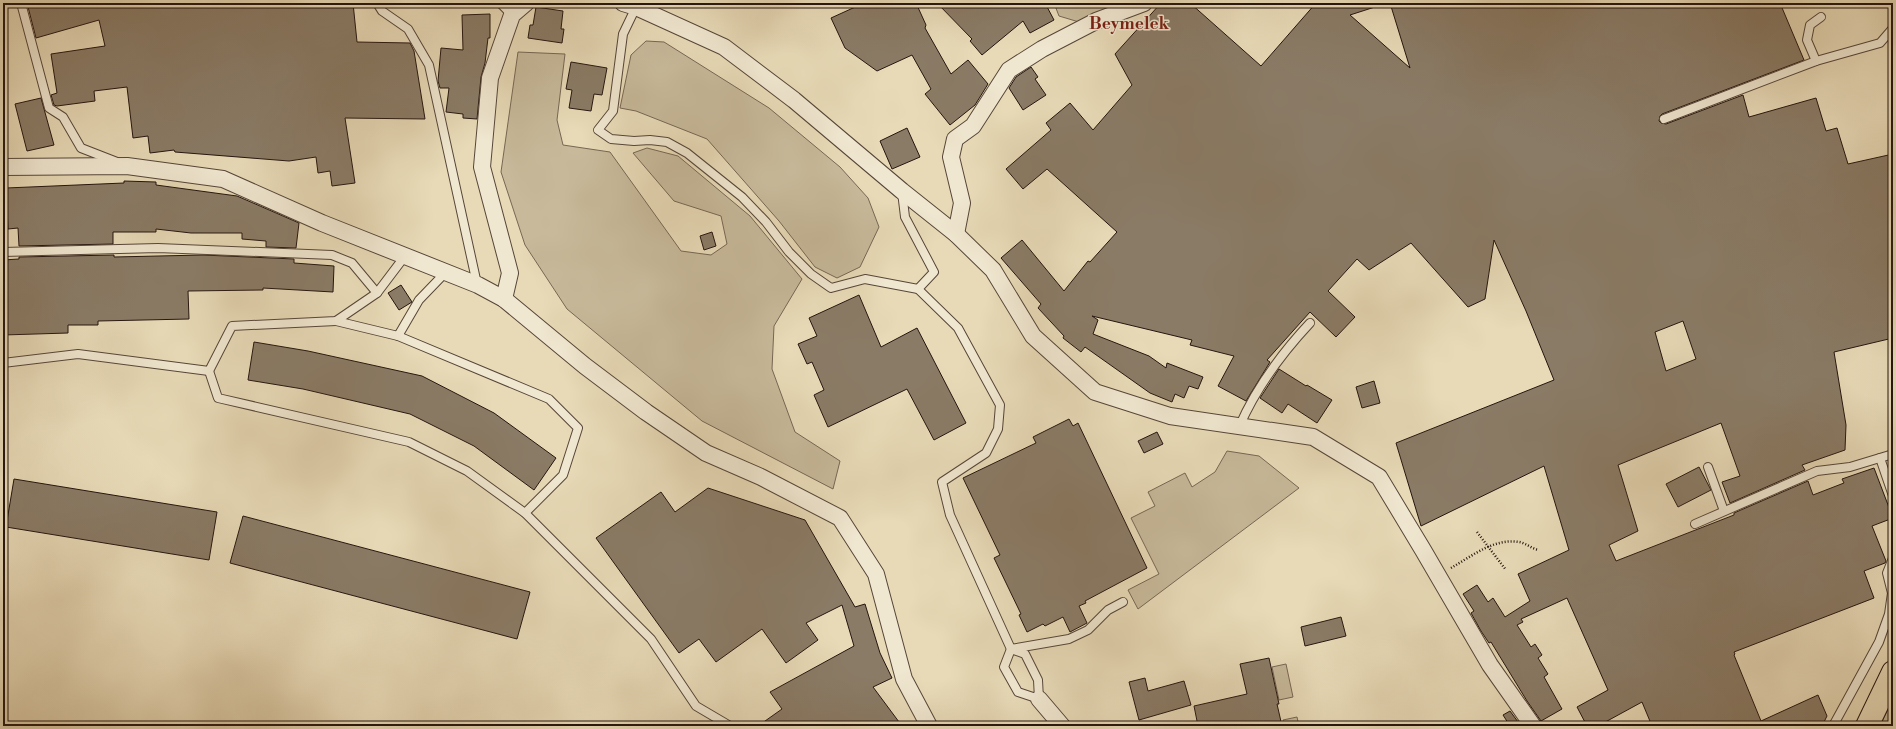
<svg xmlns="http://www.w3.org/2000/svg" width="1896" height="729" viewBox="0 0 1896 729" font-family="'Libre Bodoni',serif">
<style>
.green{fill:#c7b99a;stroke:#766754}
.building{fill:#8a7b66;stroke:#25150f;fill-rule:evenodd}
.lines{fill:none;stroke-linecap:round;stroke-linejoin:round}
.lane-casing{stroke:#564639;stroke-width:10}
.street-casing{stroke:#564639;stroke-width:18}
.highway-casing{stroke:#25150f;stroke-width:24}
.path{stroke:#25150f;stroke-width:2.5;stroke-dasharray:1 2;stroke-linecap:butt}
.lane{stroke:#f0e7d0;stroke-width:8}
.street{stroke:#f0e7d0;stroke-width:16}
.highway{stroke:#e8dab7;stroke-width:22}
.labels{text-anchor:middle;stroke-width:3;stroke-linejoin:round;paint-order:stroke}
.district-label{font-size:17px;font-weight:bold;fill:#7a1f14;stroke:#f0e7d0}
</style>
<rect width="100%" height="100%" fill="#e8dab7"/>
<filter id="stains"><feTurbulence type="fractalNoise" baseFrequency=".005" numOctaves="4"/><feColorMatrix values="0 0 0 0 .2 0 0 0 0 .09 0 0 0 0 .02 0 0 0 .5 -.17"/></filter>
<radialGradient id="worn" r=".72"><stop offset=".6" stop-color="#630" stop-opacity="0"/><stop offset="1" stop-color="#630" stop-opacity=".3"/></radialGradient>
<g class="green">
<polygon points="1054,3 1130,3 1079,22 1059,16"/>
<polygon points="646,41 664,42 769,108 840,167 868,198 879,227 860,267 837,278 815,267 779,221 707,139 636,111 620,108 631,55"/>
<polygon points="518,52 565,54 557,120 563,145 610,152 681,251 711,255 727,244 721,216 674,201 633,153 647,148 678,156 750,216 802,279 774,326 772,369 795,432 840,461 833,489 702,421 567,309 525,245 501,172"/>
<polygon points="1227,451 1259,456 1299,488 1138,609 1128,590 1159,574 1131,518 1155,506 1148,492 1185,473 1192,487 1215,472"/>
<polygon points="1286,664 1293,697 1279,700 1272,667"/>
<polygon points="1893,699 1893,721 1891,726 1880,726"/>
<polygon points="1297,717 1299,726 1285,726 1283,720"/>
</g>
<g class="building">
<polygon points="27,3 353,3 357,42 410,43 414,51 425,119 345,118 355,183 332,186 330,171 318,173 316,157 289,161 175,152 174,150 150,153 148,136 133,138 127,87 94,91 95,101 57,106 54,105 51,95 57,93 51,54 105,46 99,20 36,38"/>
<polygon points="864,3 916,3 926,25 925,28 951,74 968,60 988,84 975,105 950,125 925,94 931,89 912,55 877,71 845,48 831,18"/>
<polygon points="937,3 1045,3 1054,20 1030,33 1023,21 982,55 970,41 972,39"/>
<path d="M1161,3H1190L1261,66L1316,3H1377L1378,6L1350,15L1410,68L1390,3H1780L1804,60L1662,114L1660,116L1659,121L1661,123L1666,124L1743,95L1749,117L1816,98L1826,131L1837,128L1848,164L1893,154V338L1834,352L1846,425L1845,450L1802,465L1805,470L1730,503L1722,482L1740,476L1721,423L1618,465L1638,531L1609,545L1616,561L1734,515V513L1808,481L1813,495L1844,483L1842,479L1874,468L1893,518L1872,526L1886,561L1885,563L1864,571L1874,598L1734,652L1735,654L1734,655L1761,721L1818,695L1827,716L1822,726H1652L1642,702L1598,726H1587L1577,707L1608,690L1567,598L1521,619L1523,622L1517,625L1531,647L1535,644L1542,655L1538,658L1548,674L1544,677L1562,709L1541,721L1527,701L1491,642L1489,643L1481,631L1471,613L1474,611L1463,594L1477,585L1488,602L1493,598L1505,617L1530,601L1518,574L1569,550L1544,466L1421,526L1396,443L1554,380L1526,311L1494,240L1485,299L1468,307L1411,243L1369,270L1357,259L1328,291L1355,317L1336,337L1310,312L1267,360L1270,362L1246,401L1218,386L1234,356L1190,345L1192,340L1092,316L1098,320L1093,334L1149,356L1166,368L1167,363L1203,377L1198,389L1189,386L1184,398L1175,394L1172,402L1150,393L1085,347L1081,352L1063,338L1064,336L1038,308L1041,304L1001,258L1022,240L1064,291L1088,261L1090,262L1117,232L1047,169L1023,189L1006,169L1051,130L1046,123L1070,103L1093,130L1132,85L1115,54ZM1683,321L1696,359L1666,371L1655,332Z"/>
<polygon points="536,7 563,11 561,29 564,29 562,43 528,38 530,25 533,25"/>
<polygon points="490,14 490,38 488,38 485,63 481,77 477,119 463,118 463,114 446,112 449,88 440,88 438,81 441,48 463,50 462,15"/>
<polygon points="571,62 607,68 602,95 594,94 591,111 569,108 572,90 566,89"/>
<polygon points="1031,67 1038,77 1035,79 1046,95 1023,110 1009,88 1016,77"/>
<polygon points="41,98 54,145 27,151 15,104"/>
<polygon points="907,128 920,157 892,169 880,141"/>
<polygon points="124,181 156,182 156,185 237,196 299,223 296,248 266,247 266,241 242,239 242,233 191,233 156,229 156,232 113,232 113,244 19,246 18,228 8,229 6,188 124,183"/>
<polygon points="712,232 716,246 704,250 700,236"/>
<polygon points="114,255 114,257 203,255 294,259 294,263 334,266 333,292 263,288 263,290 188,291 189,319 98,321 98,325 68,325 68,333 3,335 3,260 19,259 19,257"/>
<polygon points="401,285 412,302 399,310 388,293"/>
<polygon points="859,295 881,347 917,328 966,423 934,440 907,389 828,427 814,395 824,390 812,362 807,364 798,344 817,336 809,318"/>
<polygon points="254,342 308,351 422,376 494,413 556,458 534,490 474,446 410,414 303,389 248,380"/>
<polygon points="1279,369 1306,386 1307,385 1332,400 1317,423 1288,404 1282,413 1260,398"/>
<polygon points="1374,381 1380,403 1362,408 1356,387"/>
<polygon points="1069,419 1073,426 1078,423 1147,568 1085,601 1086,603 1079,606 1087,623 1070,632 1063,617 1045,626 1043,624 1027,632 1019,615 1021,614 994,558 1000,555 963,478 1036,443 1033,437"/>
<polygon points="1157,432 1163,444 1144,453 1138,441"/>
<polygon points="1699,467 1711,490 1678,507 1666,484"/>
<polygon points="14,479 217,512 209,560 6,527"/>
<polygon points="708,488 805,520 855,607 865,604 880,653 892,678 873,687 902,726 758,726 782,709 770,692 854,646 842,605 806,623 818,640 786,663 762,629 716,662 699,639 679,653 596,538 661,492 675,512"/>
<polygon points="243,516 530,592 517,639 230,563"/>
<polygon points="1341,617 1346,636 1305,646 1301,627"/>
<polygon points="1269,658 1279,704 1277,704 1282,726 1198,726 1194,706 1247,694 1240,664"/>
<polygon points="1145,678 1148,691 1184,681 1191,705 1139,720 1129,682"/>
<polygon points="1510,711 1521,726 1510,726 1503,715"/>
</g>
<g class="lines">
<defs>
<g id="lane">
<polyline points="21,3 49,108 63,117 81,148 117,162"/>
<polyline points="377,3 382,11 408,29 429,65 477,284"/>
<polyline points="500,3 512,15"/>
<polyline points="636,7 623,34 613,111 598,130 611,139 634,141 650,140 667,142 687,153 742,197 766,222 789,252 811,274 831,288 865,279 918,289 958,328 1000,405 998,429 986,453 942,482 950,515 1011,649 1069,639 1088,630 1108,610 1123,602"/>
<polyline points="1816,61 1807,40 1810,25 1821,17"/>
<polyline points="1664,119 1816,61 1880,43 1893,28"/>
<polyline points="902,192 905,217 934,272 918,289"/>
<polyline points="3,252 158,248 332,255 352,263 377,293"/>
<polyline points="336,321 398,336 419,300 445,273"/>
<polyline points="398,336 549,399 578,428 563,475 525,513"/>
<polyline points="3,363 78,354 209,371 232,326 336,321 377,293 405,256"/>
<polyline points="209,371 218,398 409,442 467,471 525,513 651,639 696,706 730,726"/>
<path d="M1239,427C1256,388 1281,354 1310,323"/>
<polyline points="1880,458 1893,496"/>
<polyline points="1708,467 1724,511"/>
<polyline points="1695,524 1817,471 1850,467 1893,454"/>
<polygon points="1011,649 1025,654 1038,680 1039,699 1018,692 1004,667"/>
<polyline points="1833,726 1879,642 1889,614 1892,593 1887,573 1893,558"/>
</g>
<g id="street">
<polyline points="623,3 636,7 724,47 794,100 902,191 956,234 993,270 1033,336 1095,392 1170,416 1313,437 1379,477 1423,550 1490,665 1533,726"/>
<polyline points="3,167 127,166 223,179 322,223 478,285 504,299 585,366 646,412 706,453 761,477 840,518 876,574 904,679 929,726"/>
<polyline points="956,234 962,203 951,157 955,139 973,126 1009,70 1042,49 1096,21 1144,3"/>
<polyline points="504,299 510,273 482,167 490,78 512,15 526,3"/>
<polyline points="1039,699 1062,726"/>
</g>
<polyline id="highway" points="1867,726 1893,672"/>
</defs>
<use href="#lane" class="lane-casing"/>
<use href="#street" class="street-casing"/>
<use href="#highway" class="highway-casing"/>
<g class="path">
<polyline points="1477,532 1506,570"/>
<path d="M1451,568C1472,556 1494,538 1519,542C1526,543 1532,549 1539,550"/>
</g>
<use href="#lane" class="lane"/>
<use href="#street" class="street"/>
<use href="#highway" class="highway"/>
</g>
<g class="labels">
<g class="district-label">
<text x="1129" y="29">Beymelek</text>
</g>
</g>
<rect width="1896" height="729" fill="none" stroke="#e8dab7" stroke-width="16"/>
<rect x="4" y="4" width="1888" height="721" fill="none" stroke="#25150f" stroke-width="2"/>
<rect x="8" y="8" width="1880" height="713" fill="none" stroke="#25150f"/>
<rect width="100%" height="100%" filter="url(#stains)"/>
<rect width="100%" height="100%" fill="url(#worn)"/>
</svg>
